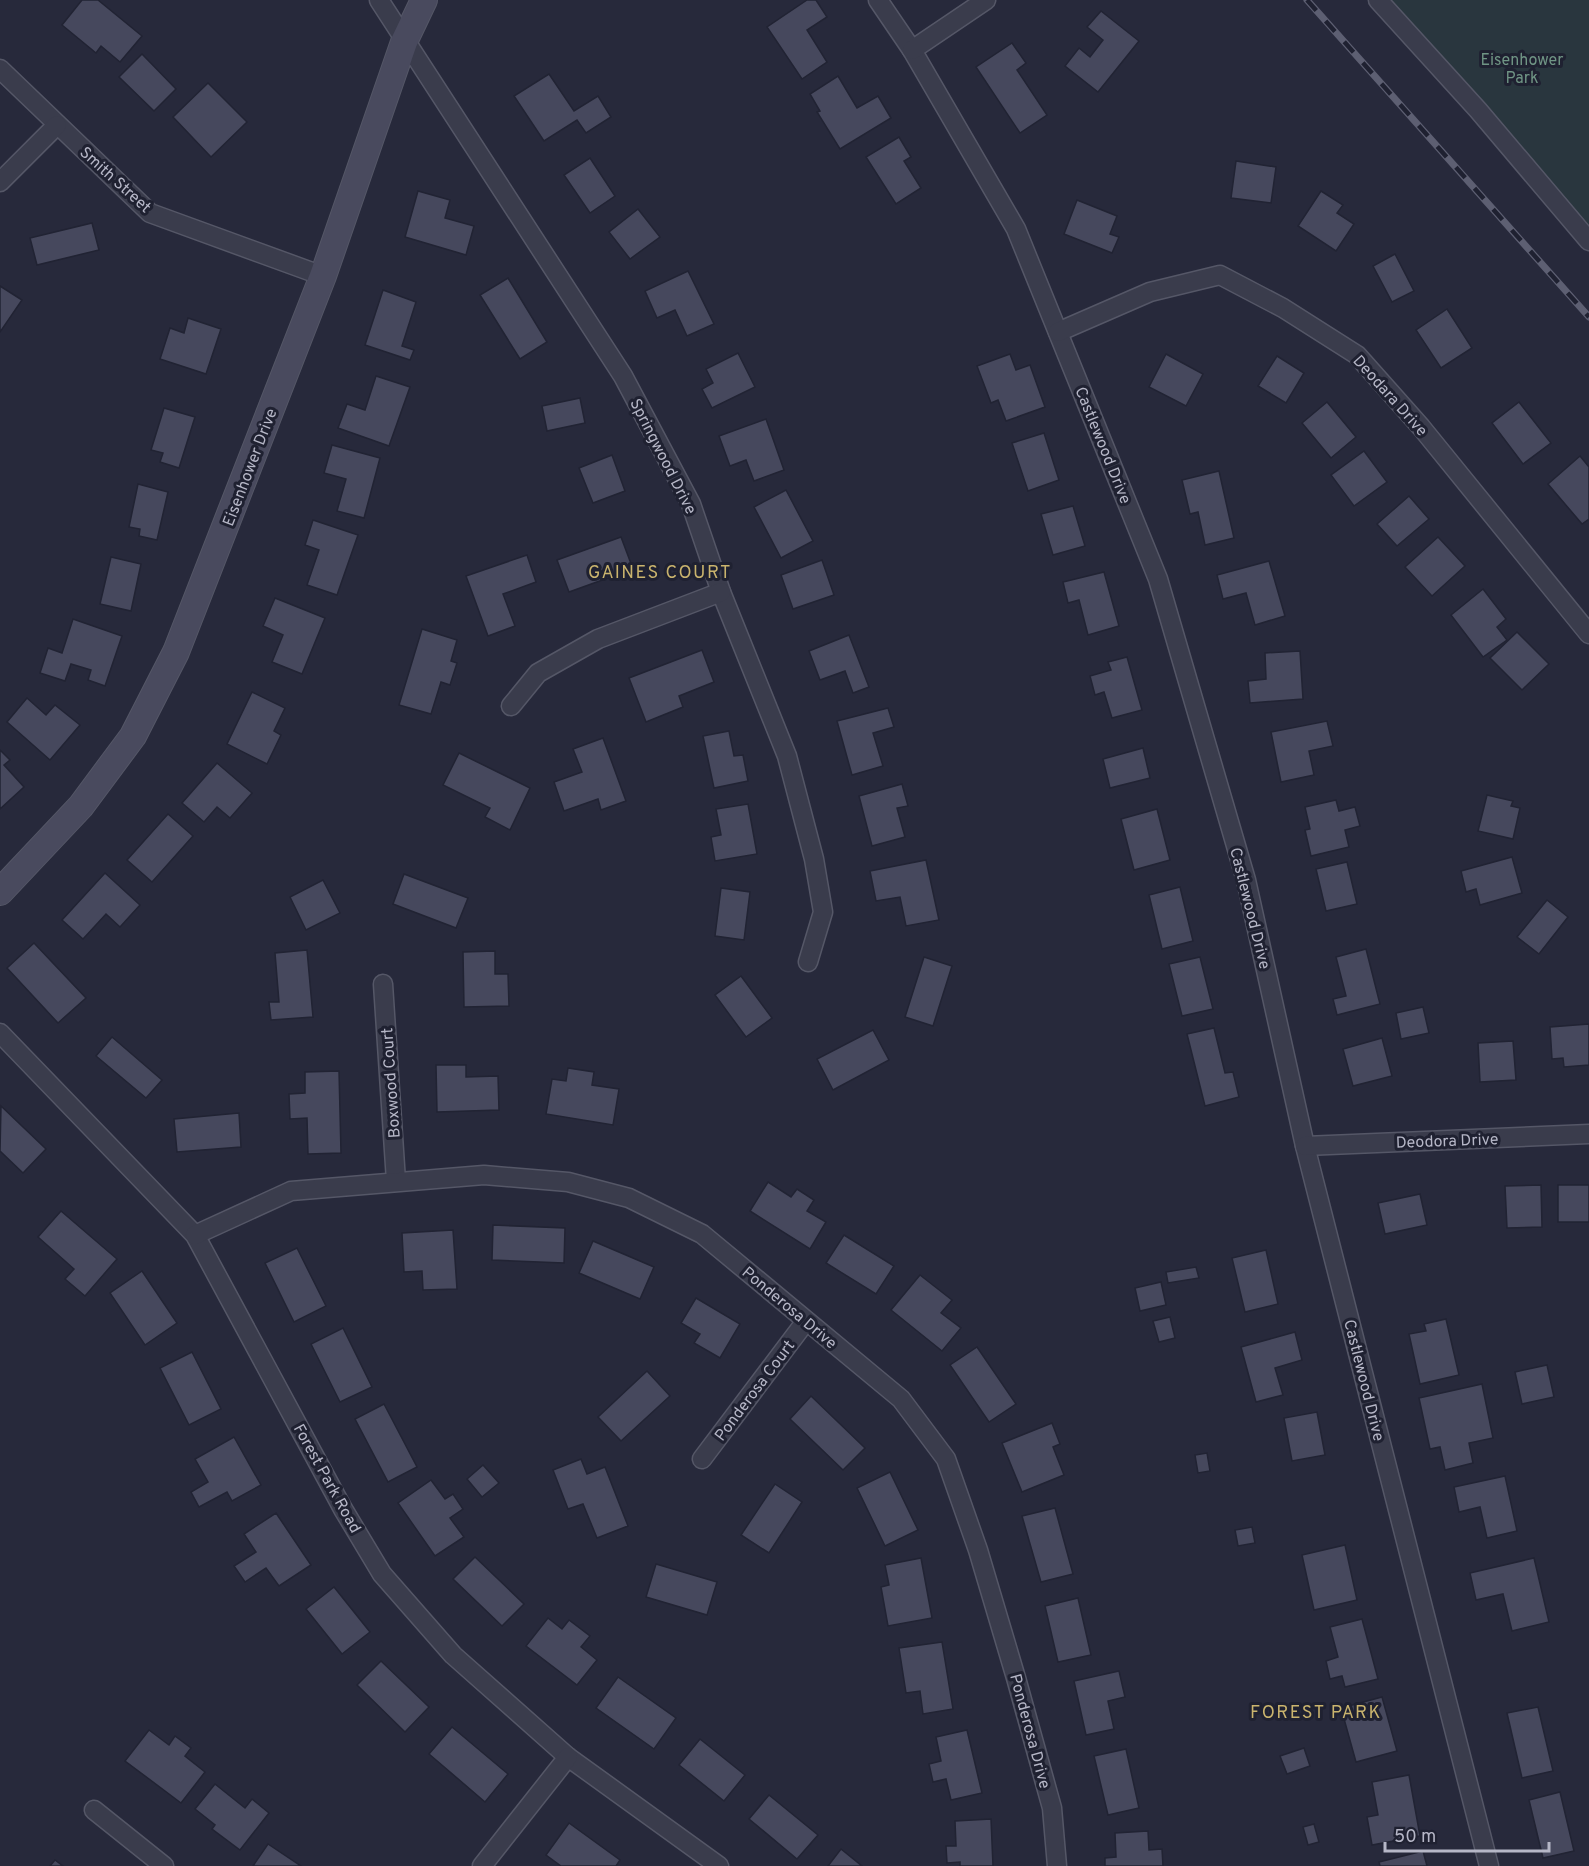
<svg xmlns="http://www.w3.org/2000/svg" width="1589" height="1866" viewBox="0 0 1589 1866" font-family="Overpass,sans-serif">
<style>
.green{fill:#29363e}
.building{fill:#46485d;stroke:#212333;stroke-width:1.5}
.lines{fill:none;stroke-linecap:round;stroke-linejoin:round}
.street-casing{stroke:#555767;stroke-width:21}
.secondary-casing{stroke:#555767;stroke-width:28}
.street{stroke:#3a3c4c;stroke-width:18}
.secondary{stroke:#494a5e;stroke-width:26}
.rail-casing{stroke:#5d5f72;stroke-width:7}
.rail{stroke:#1f2131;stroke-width:4.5;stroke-dasharray:14;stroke-linecap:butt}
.labels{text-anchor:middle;stroke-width:6;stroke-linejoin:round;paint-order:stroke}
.park-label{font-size:16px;fill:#709585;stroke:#1f2131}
.street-label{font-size:16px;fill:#b6b7c7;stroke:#1f2131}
.neighbourhood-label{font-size:18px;letter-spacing:1.5px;fill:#cab46e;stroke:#1f2131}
</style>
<rect width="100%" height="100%" fill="#27293b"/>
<polygon class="green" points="1372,0 1589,0 1589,245"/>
<g class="building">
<polygon points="82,0 98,0 142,36 120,62 101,46 96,53 62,25"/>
<polygon points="807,0 816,0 827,17 807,30 827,62 802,79 767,27"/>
<polygon points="1101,11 1139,41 1098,92 1065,66 1079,48 1090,57 1103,40 1087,27"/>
<polygon points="1012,43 1026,63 1017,70 1047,115 1020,133 976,67"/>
<polygon points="142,54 176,89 154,111 119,77"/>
<polygon points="549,74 574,111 598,96 611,117 586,133 577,120 544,141 514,96"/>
<polygon points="838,76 857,108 878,96 891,118 840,149 817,112 820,111 810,94"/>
<polygon points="208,83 247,122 211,157 173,117"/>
<polygon points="899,137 911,157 904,161 921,188 896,204 866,157"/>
<polygon points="590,158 615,196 590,213 564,175"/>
<polygon points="1236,161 1276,167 1271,203 1231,198"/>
<polygon points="418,191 450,200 445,218 474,226 466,255 405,237"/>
<polygon points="1321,191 1343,205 1337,213 1354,224 1336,251 1298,226"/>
<polygon points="1077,200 1117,216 1110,234 1119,237 1112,253 1064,234"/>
<polygon points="638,209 660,237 630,259 609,232"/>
<polygon points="92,223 99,250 37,265 30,238"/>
<polygon points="1395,254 1414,291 1392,302 1373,266"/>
<polygon points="688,271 714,324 687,336 675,310 657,318 645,291"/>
<polygon points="508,278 547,342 520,359 480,295"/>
<polygon points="0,286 22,300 0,332"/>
<polygon points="383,290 416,302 402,346 414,350 410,360 365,345"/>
<polygon points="1447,309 1472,348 1441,368 1416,330"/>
<polygon points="188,318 221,329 206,374 160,359 170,328 184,333"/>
<polygon points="738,353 755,387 712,408 702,389 713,383 706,369"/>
<polygon points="1010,354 1016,370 1030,365 1045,407 1006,421 998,400 991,403 977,366"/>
<polygon points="1166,354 1203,374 1186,406 1149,387"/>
<polygon points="1277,356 1304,373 1286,403 1258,386"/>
<polygon points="376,376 410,387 389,446 338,428 347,404 365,410"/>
<polygon points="580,398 585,423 547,431 542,406"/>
<polygon points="1327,402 1356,437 1331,458 1302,423"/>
<polygon points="1519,402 1551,443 1523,464 1492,423"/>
<polygon points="164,408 195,417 179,468 160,462 163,453 151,450"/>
<polygon points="766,419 784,470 754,481 746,460 730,466 719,436"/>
<polygon points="1044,433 1059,480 1028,491 1012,443"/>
<polygon points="332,445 380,458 364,518 337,511 346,479 324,473"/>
<polygon points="1364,451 1387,482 1354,506 1331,475"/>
<polygon points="612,455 625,491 593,503 579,468"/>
<polygon points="1580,456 1589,467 1589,519 1582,524 1548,484"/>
<polygon points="1219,471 1234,538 1205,545 1198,512 1190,514 1182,480"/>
<polygon points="138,484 168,492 157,540 139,536 140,529 129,527"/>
<polygon points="786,490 813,541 781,558 754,507"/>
<polygon points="1409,496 1429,519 1397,546 1377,524"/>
<polygon points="1073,506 1085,546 1053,555 1041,514"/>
<polygon points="313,520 358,535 337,595 307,585 319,550 305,545"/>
<polygon points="621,537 633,569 569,592 557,560"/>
<polygon points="1438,537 1465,566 1432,596 1405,567"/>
<polygon points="527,555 536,582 503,594 515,626 488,636 466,576"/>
<polygon points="111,557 141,564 131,611 100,604"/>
<polygon points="822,560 834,595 793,609 781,575"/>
<polygon points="1269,561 1285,616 1255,625 1246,593 1223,599 1217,575"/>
<polygon points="1104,572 1119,626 1088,635 1079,600 1068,603 1063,582"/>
<polygon points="1483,589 1506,619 1497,627 1507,640 1483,657 1451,615"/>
<polygon points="275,598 325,618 302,674 272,662 283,635 263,626"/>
<polygon points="73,619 122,636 105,686 88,680 91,670 71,664 65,681 40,673 48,648 62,653"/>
<polygon points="422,629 457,640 451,661 457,663 450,685 441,682 431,714 399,705"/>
<polygon points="1517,632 1549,664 1522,690 1490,658"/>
<polygon points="849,635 869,687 853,693 845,671 820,680 809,651"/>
<polygon points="702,650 714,682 679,696 683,707 646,722 629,678"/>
<polygon points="1300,651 1303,699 1250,703 1248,681 1266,679 1265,653"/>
<polygon points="1127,657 1142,710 1112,718 1104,692 1095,695 1090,676 1111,670 1108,662"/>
<polygon points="252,692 285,708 274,731 281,735 267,764 227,744"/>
<polygon points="27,698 46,715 55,705 80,725 50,760 7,722"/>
<polygon points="888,708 894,727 873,733 883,766 852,775 837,721"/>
<polygon points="1327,721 1333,746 1309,751 1314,775 1281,782 1271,732"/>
<polygon points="729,731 734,756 743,755 748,781 714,788 703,736"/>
<polygon points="603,738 626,801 601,810 598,799 564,811 554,782 582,772 573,749"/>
<polygon points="1143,748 1150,778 1110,788 1103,759"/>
<polygon points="0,750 10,760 4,765 24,787 0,809"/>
<polygon points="459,753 530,788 510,830 485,817 490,808 443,785"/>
<polygon points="217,763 252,793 230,818 217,807 204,822 182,803"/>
<polygon points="902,784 908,806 897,808 905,837 872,846 859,796"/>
<polygon points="1487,795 1513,801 1511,806 1520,808 1513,839 1478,831"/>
<polygon points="1336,800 1339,811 1355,807 1360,826 1345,830 1349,847 1311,856 1305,830 1310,829 1305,807"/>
<polygon points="748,804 757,854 715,861 711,837 721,835 716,809"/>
<polygon points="1157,809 1170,860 1134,870 1121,819"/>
<polygon points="168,814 193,836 152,882 127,860"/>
<polygon points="1512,857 1522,893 1480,905 1476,889 1466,892 1461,871"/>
<polygon points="926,860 939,920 906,926 900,897 876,901 870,871"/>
<polygon points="1347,862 1357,904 1326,911 1316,869"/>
<polygon points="105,873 140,905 120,927 106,914 83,939 62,920"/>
<polygon points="404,874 468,898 456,928 393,904"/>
<polygon points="323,880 340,913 306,930 290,897"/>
<polygon points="1180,887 1193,941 1162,949 1149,895"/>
<polygon points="721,888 750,892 744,940 715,936"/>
<polygon points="1547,900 1568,917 1539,954 1517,937"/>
<polygon points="34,943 86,998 58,1023 7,968"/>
<polygon points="1366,949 1380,1004 1337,1015 1333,999 1346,996 1336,957"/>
<polygon points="307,950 313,1017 271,1020 269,1002 279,1002 275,953"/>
<polygon points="495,951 495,974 508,974 509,1006 464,1007 463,952"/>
<polygon points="924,957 952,966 933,1026 905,1017"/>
<polygon points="1200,957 1213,1009 1182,1016 1169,964"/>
<polygon points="741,976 772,1018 746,1037 715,995"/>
<polygon points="1423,1007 1429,1033 1401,1039 1396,1013"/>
<polygon points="1589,1024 1589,1065 1564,1067 1563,1058 1552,1059 1550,1027"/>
<polygon points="1214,1028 1225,1073 1233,1072 1239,1097 1205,1106 1187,1034"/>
<polygon points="873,1030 889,1060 833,1090 817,1059"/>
<polygon points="112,1037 162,1080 146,1098 96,1056"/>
<polygon points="1382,1038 1392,1076 1353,1086 1343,1049"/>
<polygon points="1513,1041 1516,1080 1480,1082 1478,1043"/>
<polygon points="436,1065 466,1065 466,1077 498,1076 499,1110 437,1112"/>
<polygon points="568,1068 594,1072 592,1085 619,1089 613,1125 546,1114 552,1079 566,1081"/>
<polygon points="339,1071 341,1153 308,1154 307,1118 290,1119 289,1094 305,1093 305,1072"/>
<polygon points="1,1106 46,1149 23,1173 0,1151"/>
<polygon points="239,1113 241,1147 177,1152 174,1119"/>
<polygon points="768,1182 791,1197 797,1189 814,1200 807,1211 826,1222 810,1249 750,1211"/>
<polygon points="1541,1185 1542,1227 1507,1228 1505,1186"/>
<rect x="1558" y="1185" width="31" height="37"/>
<polygon points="1420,1194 1427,1225 1385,1234 1378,1203"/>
<polygon points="61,1211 117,1259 85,1296 65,1279 74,1269 38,1237"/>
<polygon points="493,1225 565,1228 564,1263 492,1260"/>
<polygon points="453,1230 457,1289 423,1290 422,1271 404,1272 402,1233"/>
<polygon points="844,1235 894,1266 876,1294 826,1263"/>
<polygon points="593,1241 654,1267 640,1299 579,1273"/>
<polygon points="297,1248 326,1306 294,1322 265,1263"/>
<polygon points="1266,1250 1278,1304 1245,1312 1232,1258"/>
<polygon points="1196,1267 1199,1278 1168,1283 1166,1272"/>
<polygon points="142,1271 177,1323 145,1345 110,1293"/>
<polygon points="920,1275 952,1300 941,1313 961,1328 942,1351 891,1310"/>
<polygon points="1161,1282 1166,1305 1140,1311 1135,1288"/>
<polygon points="696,1298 740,1324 720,1358 694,1343 700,1334 681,1323"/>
<polygon points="1170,1317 1175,1338 1159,1342 1153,1321"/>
<polygon points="1446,1319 1459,1375 1420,1384 1409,1334 1426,1331 1424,1324"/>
<polygon points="343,1328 372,1387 340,1402 311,1344"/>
<polygon points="1295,1332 1302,1360 1275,1368 1283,1395 1256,1402 1241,1347"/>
<polygon points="977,1347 1016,1404 989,1422 950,1365"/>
<polygon points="192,1352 221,1409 189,1425 160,1368"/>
<polygon points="1547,1365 1554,1397 1522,1404 1515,1372"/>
<polygon points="647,1371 670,1396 621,1441 598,1417"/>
<polygon points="1482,1384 1493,1438 1469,1443 1473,1463 1445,1470 1440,1447 1430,1449 1419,1398"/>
<polygon points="811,1396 865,1448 843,1470 790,1419"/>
<polygon points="384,1404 417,1467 388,1482 355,1419"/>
<polygon points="1317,1412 1325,1455 1292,1461 1284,1418"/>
<polygon points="1052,1423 1060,1444 1053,1447 1064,1475 1022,1492 1002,1443"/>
<polygon points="234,1437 261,1485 232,1501 227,1492 199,1507 191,1492 208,1482 195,1459"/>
<polygon points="1207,1453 1210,1471 1198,1473 1195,1455"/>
<polygon points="581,1459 587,1474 605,1467 628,1526 597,1538 583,1504 568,1509 553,1470"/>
<polygon points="483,1465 499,1483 482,1497 467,1479"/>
<polygon points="890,1472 918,1530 885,1546 857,1488"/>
<polygon points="1505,1476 1517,1531 1487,1538 1480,1507 1459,1512 1454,1487"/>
<polygon points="431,1480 445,1499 453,1494 463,1509 450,1518 464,1537 435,1556 398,1503"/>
<polygon points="775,1484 802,1502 769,1553 741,1535"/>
<polygon points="1055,1508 1073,1574 1041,1582 1022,1516"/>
<polygon points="276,1513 311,1565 279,1586 266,1568 245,1582 234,1566 256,1552 244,1534"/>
<polygon points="1252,1527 1255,1543 1238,1546 1235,1530"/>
<polygon points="1345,1545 1357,1600 1314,1610 1302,1555"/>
<polygon points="475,1557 524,1604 502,1626 453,1579"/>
<polygon points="921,1558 932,1618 888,1626 881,1587 889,1585 885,1565"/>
<polygon points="1534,1558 1549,1622 1512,1631 1503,1594 1476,1600 1470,1573"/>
<polygon points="656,1564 717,1582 707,1615 646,1597"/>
<polygon points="334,1587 370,1632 342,1654 306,1609"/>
<polygon points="1078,1598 1091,1655 1058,1662 1045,1606"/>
<polygon points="548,1618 562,1629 569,1620 590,1636 581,1647 597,1660 577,1685 526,1646"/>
<polygon points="1362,1619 1378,1679 1345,1687 1342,1676 1330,1679 1326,1661 1338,1657 1330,1627"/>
<polygon points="942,1642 953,1709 923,1714 920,1691 906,1693 899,1648"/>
<polygon points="381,1661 429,1707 405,1732 357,1685"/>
<polygon points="1119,1671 1125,1697 1108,1701 1114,1729 1086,1735 1074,1681"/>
<polygon points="618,1677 676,1718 654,1749 596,1708"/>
<polygon points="1382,1697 1397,1751 1356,1762 1341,1708"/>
<polygon points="1538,1707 1553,1771 1522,1778 1507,1713"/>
<polygon points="452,1727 508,1774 485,1802 429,1754"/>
<polygon points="149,1730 169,1745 175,1736 191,1748 185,1756 205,1772 181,1803 125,1761"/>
<polygon points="967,1730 982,1793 951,1800 946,1779 933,1782 929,1764 941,1761 936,1737"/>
<polygon points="700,1739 745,1775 724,1801 679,1765"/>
<polygon points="1304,1748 1310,1766 1287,1774 1280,1756"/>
<polygon points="1126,1749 1139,1808 1108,1815 1094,1756"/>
<polygon points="1409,1775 1420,1836 1372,1845 1367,1817 1378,1815 1372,1782"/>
<polygon points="215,1784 245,1808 252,1799 269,1813 240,1850 212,1829 215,1825 195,1809"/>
<polygon points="1560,1792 1574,1851 1543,1858 1529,1800"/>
<polygon points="769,1795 818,1835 797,1859 749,1819"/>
<polygon points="991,1819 993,1866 960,1866 960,1862 947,1863 946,1846 956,1846 955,1821"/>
<polygon points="569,1823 620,1860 616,1866 561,1866 546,1855"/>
<polygon points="1314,1824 1319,1842 1308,1845 1303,1827"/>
<polygon points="1148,1831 1149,1850 1162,1849 1163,1866 1105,1866 1105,1858 1116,1857 1115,1833"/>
<polygon points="268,1844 301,1866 253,1866"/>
<polygon points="841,1849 862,1866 828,1866"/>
<polygon points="1423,1851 1427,1866 1380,1866 1379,1862"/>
<polygon points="55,1860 63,1866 50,1866"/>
</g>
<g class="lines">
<defs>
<g id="street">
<polyline points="379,0 623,376 691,504 721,592 787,756 814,859 823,912 808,962"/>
<polyline points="878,0 912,50 1016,229 1158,579 1246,880 1305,1146 1489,1866"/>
<polyline points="1378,0 1478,110 1589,241"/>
<polyline points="912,50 986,0"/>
<polyline points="0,69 150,213 323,276"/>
<polyline points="0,182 57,125"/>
<polyline points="1058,332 1150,292 1220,275 1283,308 1357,355 1421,427 1589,634"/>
<polyline points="511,706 538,673 598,639 721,592"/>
<polyline points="383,984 396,1181"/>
<polyline points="0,1033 195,1235 343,1509 382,1574 453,1655 568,1757 719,1866"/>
<polyline points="1305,1146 1589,1134"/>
<polyline points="195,1235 291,1191 484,1175 568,1182 629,1198 702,1234 901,1399 946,1459 978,1550 1016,1678 1052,1808 1057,1866"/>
<polyline points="702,1459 806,1321"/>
<polyline points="94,1810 164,1866"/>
<polyline points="482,1866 568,1757"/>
</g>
<polyline id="secondary" points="0,892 81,806 133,736 176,652 323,276 404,42 424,0"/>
</defs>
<use href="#street" class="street-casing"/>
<use href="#secondary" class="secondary-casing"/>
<use href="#street" class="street"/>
<use href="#secondary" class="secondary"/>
<defs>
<polyline id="rail" points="1307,0 1589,317"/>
</defs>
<use href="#rail" class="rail-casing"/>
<use href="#rail" class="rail"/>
</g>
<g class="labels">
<g class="park-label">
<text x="1522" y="65">Eisenhower<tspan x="1522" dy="18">Park</tspan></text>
</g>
<g class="street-label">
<text transform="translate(116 179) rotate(42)" y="6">Smith Street</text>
<text transform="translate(1391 395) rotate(48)" y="6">Deodara Drive</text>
<text transform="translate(1104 445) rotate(68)" y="6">Castlewood Drive</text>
<text transform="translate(664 456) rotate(63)" y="6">Springwood Drive</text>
<text transform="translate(249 467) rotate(-69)" y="6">Eisenhower Drive</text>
<text transform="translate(1251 908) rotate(76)" y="6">Castlewood Drive</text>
<text transform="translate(390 1083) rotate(-94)" y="6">Boxwood Court</text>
<text transform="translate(1447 1140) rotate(-2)" y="6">Deodora Drive</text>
<text transform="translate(790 1307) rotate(40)" y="6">Ponderosa Drive</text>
<text transform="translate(1365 1380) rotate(76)" y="6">Castlewood Drive</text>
<text transform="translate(754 1390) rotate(-53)" y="6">Ponderosa Court</text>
<text transform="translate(328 1478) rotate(61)" y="6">Forest Park Road</text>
<text transform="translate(1031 1731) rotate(75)" y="6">Ponderosa Drive</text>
</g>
<g class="neighbourhood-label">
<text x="660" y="578">GAINES COURT</text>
<text x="1316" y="1718">FOREST PARK</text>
</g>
</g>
<path d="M1385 1842v9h164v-9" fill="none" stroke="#b6b7c7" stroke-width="3"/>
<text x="1394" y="1842" font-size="18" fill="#b6b7c7" stroke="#1f2131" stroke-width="4.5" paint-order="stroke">50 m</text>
</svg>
